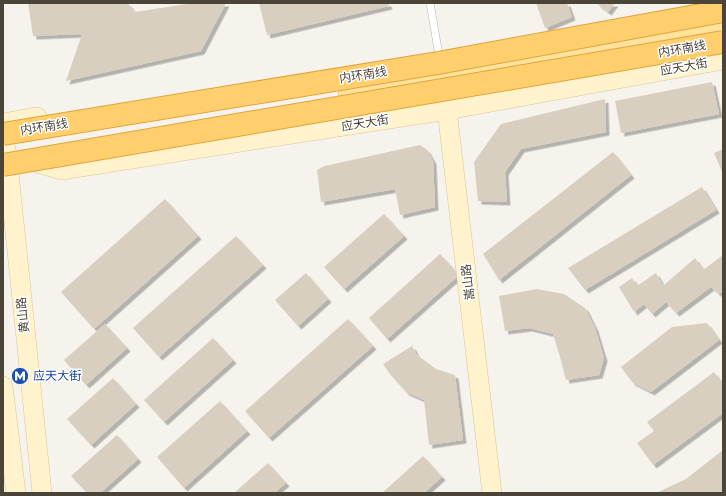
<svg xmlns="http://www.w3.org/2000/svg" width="726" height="496" viewBox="0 0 726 496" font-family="'Fira Sans Condensed','Noto Sans SC',sans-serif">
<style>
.building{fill:#d8cfc1;filter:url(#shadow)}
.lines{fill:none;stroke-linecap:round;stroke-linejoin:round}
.lane-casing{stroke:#c2bbae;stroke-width:8}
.secondary-casing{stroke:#d6c79b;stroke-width:20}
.primary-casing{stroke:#e6c16a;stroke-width:22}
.lane{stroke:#fff;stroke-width:7}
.secondary{stroke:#fff3cd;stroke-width:19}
.primary{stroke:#ffe39c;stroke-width:21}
.highway-bridge-casing{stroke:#e0a43c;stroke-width:24;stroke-linecap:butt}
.highway-bridge{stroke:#ffcf6e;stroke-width:22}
.labels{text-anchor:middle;stroke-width:3;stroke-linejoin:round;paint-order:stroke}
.street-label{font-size:12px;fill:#4b4439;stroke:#fff}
.transit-label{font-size:12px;fill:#164399;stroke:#fff;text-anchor:start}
</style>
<defs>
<filter id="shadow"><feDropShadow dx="3.5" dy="3.5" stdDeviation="0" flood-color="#0004"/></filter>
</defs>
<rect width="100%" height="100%" fill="#f6f3ec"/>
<g class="building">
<polygon points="28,3 128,3 134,12 194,3 226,3 201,51 66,81 82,34 33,36"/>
<polygon points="259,3 388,3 389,6 267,35"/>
<polygon points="536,3 567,3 572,17 545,28"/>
<polygon points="596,3 615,3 608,12"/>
<polygon points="712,82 719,114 621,133 615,101"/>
<polygon points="605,99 606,132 521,149 505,172 507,202 478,201 474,162 501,124"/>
<polygon points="420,145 427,150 433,161 435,207 400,215 395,189 321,202 317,170 325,166"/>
<polygon points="723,149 723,174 714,153"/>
<polygon points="613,152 631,175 499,280 483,254"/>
<polygon points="702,187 716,210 585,290 568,268"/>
<polygon points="165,199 198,236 94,329 61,292"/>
<polygon points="384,214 404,236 344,289 324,267"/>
<polygon points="236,236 263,265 159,357 133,328"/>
<polygon points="440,254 459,275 387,339 369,318"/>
<polygon points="723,255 723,291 719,294 711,287 676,313 666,302 652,314 644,304 634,312 619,287 632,278 637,286 656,273 663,286 695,258 703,270"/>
<polygon points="306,273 328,299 298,326 275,300"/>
<polygon points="537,289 564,294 585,308 595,328 604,358 599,375 566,380 560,357 553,334 529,328 505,331 499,296"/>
<polygon points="348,319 373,346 269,438 245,411"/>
<polygon points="707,323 719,340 651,392 632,382 621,367 672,327"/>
<polygon points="105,324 127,348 86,385 64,360"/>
<polygon points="213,338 233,360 164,422 144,400"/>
<polygon points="412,346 417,355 436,369 455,375 463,440 429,445 424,400 406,392 390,374 383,364"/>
<polygon points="714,372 723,385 723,413 653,465 637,443 654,431 647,422"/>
<polygon points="113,378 136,404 91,445 67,419"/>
<polygon points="220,401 247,431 184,488 157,457"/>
<polygon points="117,435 138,459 100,493 87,493 71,476"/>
<polygon points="723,450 723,493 656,493 686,479"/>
<polygon points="423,456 442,477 424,493 382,493"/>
<polygon points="268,463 286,483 274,493 234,493"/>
</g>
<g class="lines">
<defs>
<polyline id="lane" points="430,3 440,61"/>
<g id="secondary">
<polyline points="443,76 492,493"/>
<polyline points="3,123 37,117"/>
<polyline points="3,138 7,154 42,493"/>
<polyline points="27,160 61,170 447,110 723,60"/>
<polyline points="3,386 16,493"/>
</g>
<polyline id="primary" points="349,95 723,28"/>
</defs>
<use href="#lane" class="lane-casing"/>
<use href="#secondary" class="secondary-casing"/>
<use href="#primary" class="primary-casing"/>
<use href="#lane" class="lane"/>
<use href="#secondary" class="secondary"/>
<use href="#primary" class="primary"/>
<defs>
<g id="highway-bridge">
<polyline points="3,134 438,63 723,11"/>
<path d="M3,165C243,123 483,84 723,42"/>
</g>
</defs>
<use href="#highway-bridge" class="highway-bridge-casing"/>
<use href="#highway-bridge" class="highway-bridge"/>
</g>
<defs>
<symbol id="metro-disc" viewBox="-11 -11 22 22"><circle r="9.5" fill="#1a4fb4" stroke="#fff"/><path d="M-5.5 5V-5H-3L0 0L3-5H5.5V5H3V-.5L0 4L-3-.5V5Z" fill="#fff"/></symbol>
</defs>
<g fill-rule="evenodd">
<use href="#metro-disc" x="10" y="366" width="20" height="20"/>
</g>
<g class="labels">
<g class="street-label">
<text transform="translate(682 49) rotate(-10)" y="4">内环南线</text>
<text transform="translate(684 67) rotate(-10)" y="4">应天大街</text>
<text transform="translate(363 75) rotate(-9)" y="4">内环南线</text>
<text transform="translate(365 123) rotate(-9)" y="4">应天大街</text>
<text transform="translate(44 127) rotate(-9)" y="4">内环南线</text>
<text transform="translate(468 282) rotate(-97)" y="4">嵩山路</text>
<text transform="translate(23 315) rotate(-96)" y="4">黄山路</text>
</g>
<g class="transit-label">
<text x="33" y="380">应天大街</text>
</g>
</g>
<rect width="726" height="496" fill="none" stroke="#4b4439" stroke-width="8"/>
</svg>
